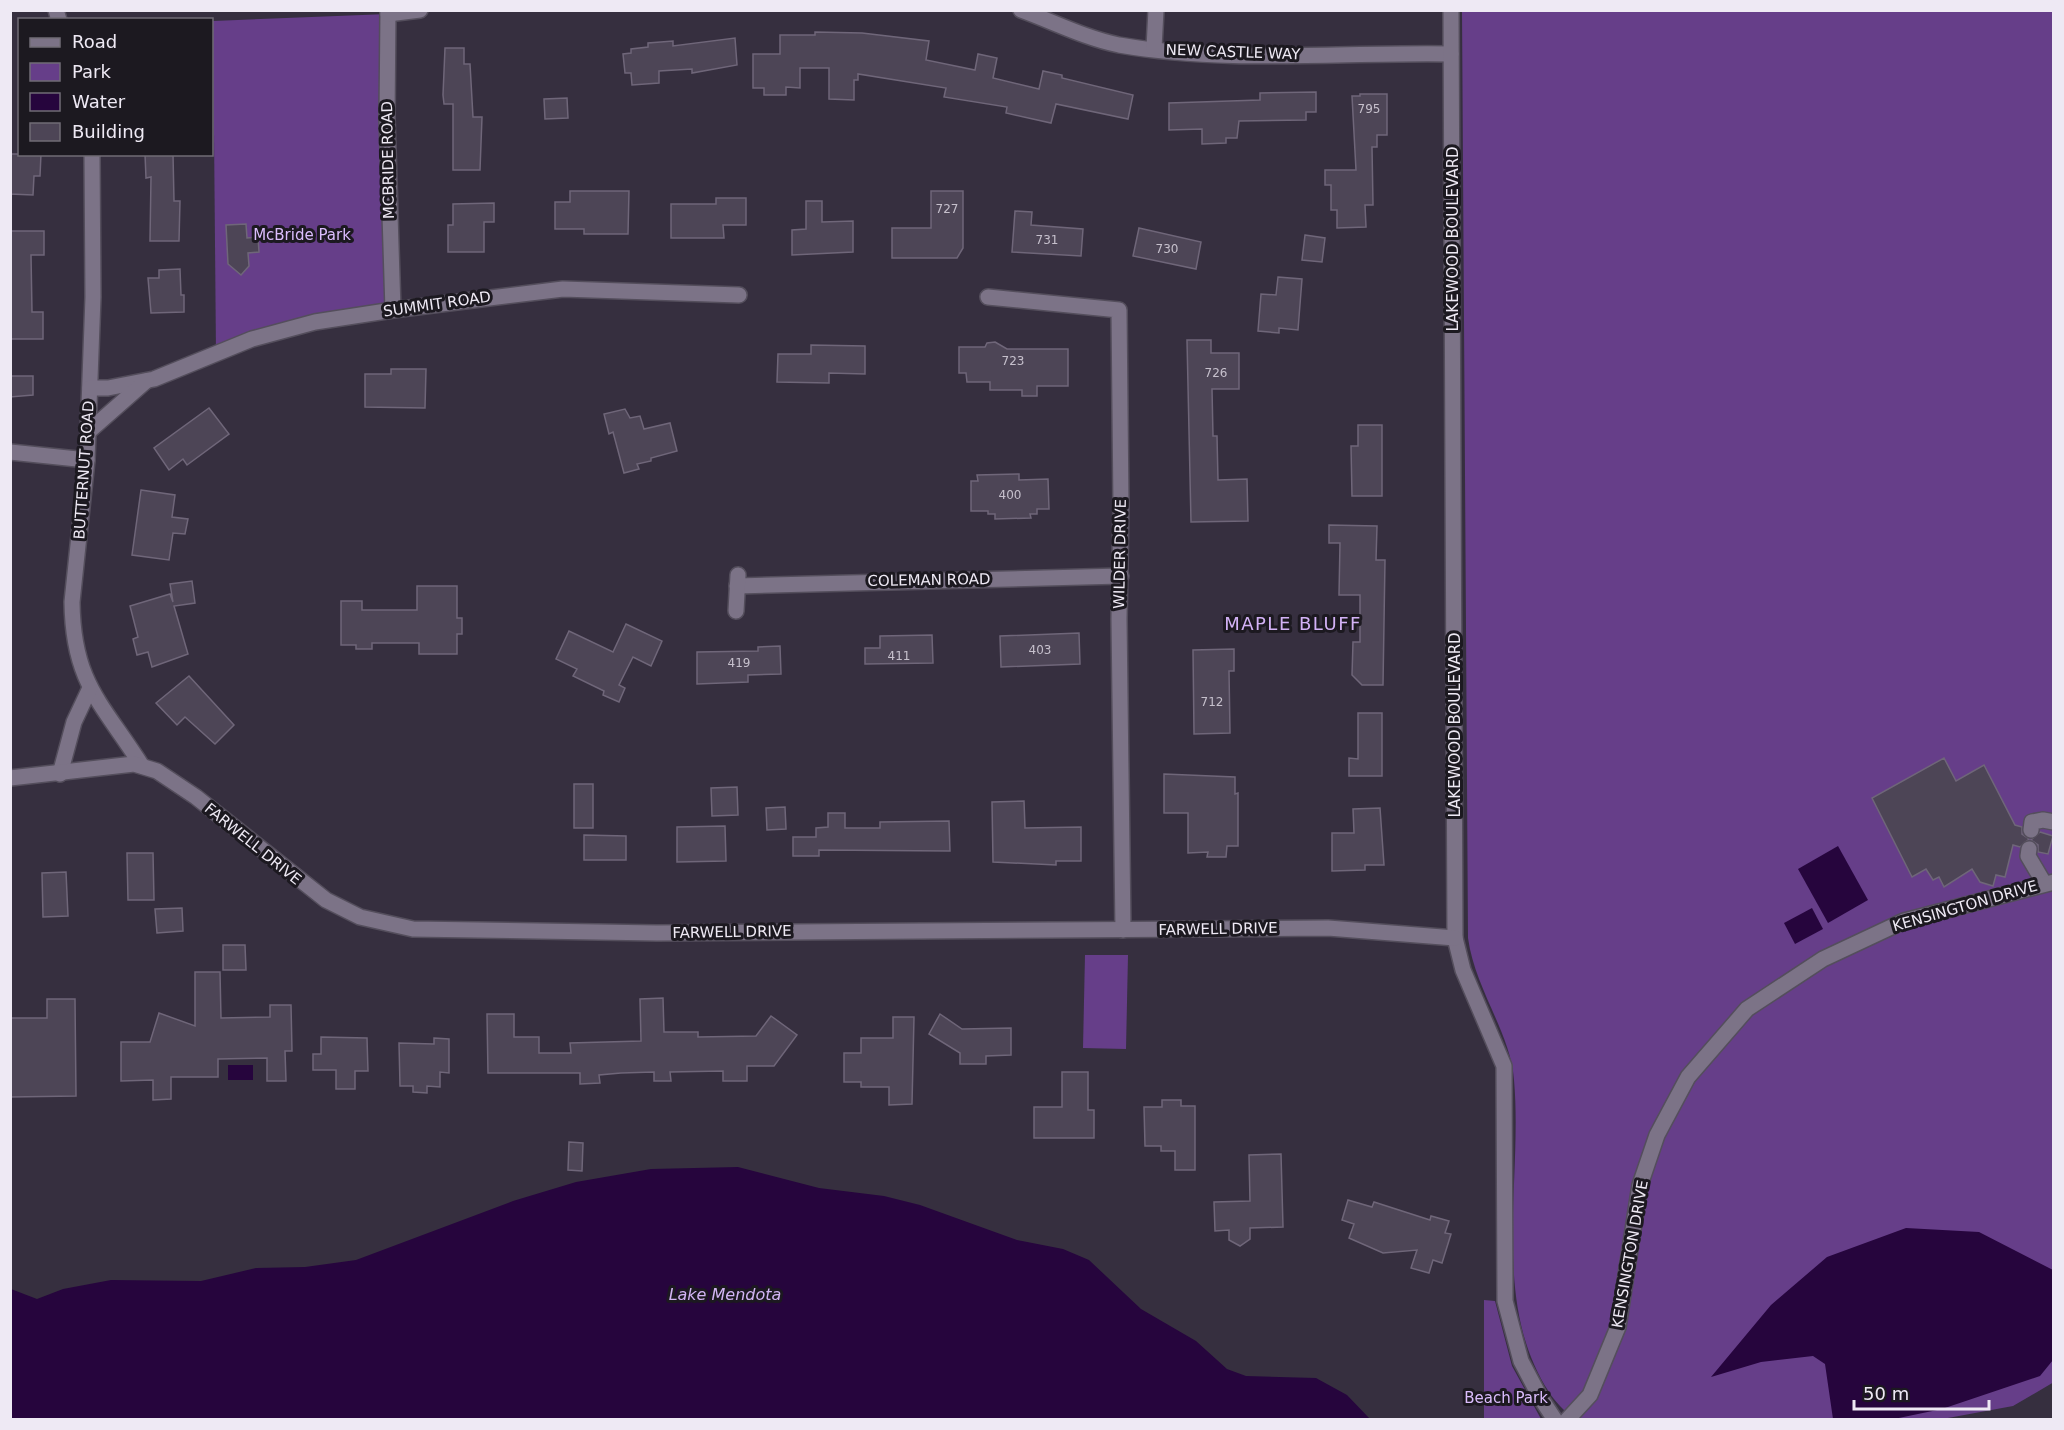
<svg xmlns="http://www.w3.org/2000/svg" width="2064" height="1430" viewBox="0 0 2064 1430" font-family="'DejaVu Sans',sans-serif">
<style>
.green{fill:#663e89}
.water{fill:#26053d}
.building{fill:#4d4556;stroke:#6f6679;stroke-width:1.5}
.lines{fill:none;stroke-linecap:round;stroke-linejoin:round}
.minor-casing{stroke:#544e5c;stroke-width:18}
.minor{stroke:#7c7387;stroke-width:15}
.labels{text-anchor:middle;stroke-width:6;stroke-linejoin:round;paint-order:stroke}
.number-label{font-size:12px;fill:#c6c0cc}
.street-label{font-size:15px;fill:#eee9f4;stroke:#1c1920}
.park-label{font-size:15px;fill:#dbbdfd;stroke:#1c1920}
.water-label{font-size:16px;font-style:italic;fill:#d2b4f3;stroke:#1c1920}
.quarter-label{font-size:18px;letter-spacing:1.5px;fill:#d3b2f6;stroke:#1c1920}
</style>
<rect width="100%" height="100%" fill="#362f3f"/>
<g class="green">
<path d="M1462,11H2053L2054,1382L2013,1406L1937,1420L1573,1419C1565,1411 1555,1402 1549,1392C1490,1302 1523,1181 1514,1080C1511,1034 1475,989 1468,938Z"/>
<polygon points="388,14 393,310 216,354 213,21"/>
<polygon points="1085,955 1128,955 1126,1049 1083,1048"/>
<polygon points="1484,1300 1495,1301 1512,1366 1541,1419 1484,1419"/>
</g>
<g class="water">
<polygon points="1838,846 1868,900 1828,923 1798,869"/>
<polygon points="1812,908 1823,929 1795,944 1784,923"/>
<rect x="228" y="1065" width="25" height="15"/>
<polygon points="738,1167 819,1188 884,1196 920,1205 1017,1240 1063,1249 1089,1260 1141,1309 1196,1341 1227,1369 1246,1376 1316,1378 1347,1395 1370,1419 11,1419 11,1289 37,1299 63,1289 111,1280 201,1281 256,1268 305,1267 356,1260 513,1201 576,1182 651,1169"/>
<polygon points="1906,1228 1979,1232 2053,1270 2053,1360 2040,1376 1942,1409 1894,1419 1833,1419 1825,1364 1813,1356 1761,1362 1711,1377 1771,1305 1827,1257"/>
</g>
<g class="building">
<polygon points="815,32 862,33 929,41 926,60 975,70 978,54 997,58 993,78 1039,89 1043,71 1062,75 1062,78 1133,95 1128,119 1056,104 1051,123 1006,113 1007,107 944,97 946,88 858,74 858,80 854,80 854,100 829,99 829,68 800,68 800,88 786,87 786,95 764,95 764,88 753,88 753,54 780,54 780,35 815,35"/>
<polygon points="735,38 737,65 692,73 692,69 659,71 659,83 632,85 631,73 625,73 623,54 631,53 631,49 648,47 648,43 673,41 673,46"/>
<polygon points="445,48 464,48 464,64 470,64 473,117 482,117 480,170 453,170 453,104 444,104 443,95"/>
<polygon points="1316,92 1316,112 1306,112 1306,120 1239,121 1237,138 1226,138 1226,143 1202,144 1202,129 1169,130 1169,103 1260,100 1260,93"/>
<polygon points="1360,94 1387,94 1387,135 1377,135 1377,147 1372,147 1373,205 1365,205 1366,227 1337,228 1337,210 1331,210 1331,185 1325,185 1325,170 1356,170 1352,96 1360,96"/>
<polygon points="567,98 568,118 545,119 544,99"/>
<polygon points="10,154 41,154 40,176 34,176 33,195 10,194"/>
<polygon points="145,154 173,154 174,201 180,201 179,241 150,241 151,177 146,178"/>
<polygon points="570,191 629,191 628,234 584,234 584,229 555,229 555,202 570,202"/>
<polygon points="931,191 963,191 963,248 957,258 892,258 892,228 931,228"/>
<polygon points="716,198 746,198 746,225 723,225 724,238 671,238 671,204 716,204"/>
<polygon points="806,201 822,201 822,222 853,221 853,252 792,255 792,230 806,229"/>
<polygon points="494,203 494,222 484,222 484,252 448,252 448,225 453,225 453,204"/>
<polygon points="1015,211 1032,212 1031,225 1083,229 1081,256 1012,252"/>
<polygon points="246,224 247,238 258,237 259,252 248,253 249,266 241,275 228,264 226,225"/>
<polygon points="1139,228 1201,242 1196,269 1133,256"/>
<polygon points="10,231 44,231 44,255 31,255 32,312 43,312 43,339 10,339"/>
<polygon points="1305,235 1325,238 1322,262 1302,260"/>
<polygon points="180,269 181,295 184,295 184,312 151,313 148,278 159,278 159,270"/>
<polygon points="1278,277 1302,279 1298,330 1279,328 1279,333 1258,331 1261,294 1276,295"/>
<polygon points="1187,340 1211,340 1211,353 1239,353 1239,389 1212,389 1213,436 1217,436 1218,480 1247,479 1248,521 1191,522"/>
<polygon points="995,342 1007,349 1068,349 1068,386 1037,386 1037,396 1022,396 1022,390 990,390 990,382 967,382 966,373 959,373 959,347 985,347 987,343"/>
<polygon points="811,345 865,346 865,374 829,373 829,383 777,382 778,354 811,354"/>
<polygon points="391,369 426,369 425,408 365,407 365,374 391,374"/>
<polygon points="10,376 33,376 33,395 10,397"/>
<polygon points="209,408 229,434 187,465 183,459 169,470 154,448"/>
<polygon points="625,409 630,418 640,416 644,429 670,423 677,451 651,458 651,461 637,464 639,469 624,473 613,432 609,434 604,414"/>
<polygon points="1358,425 1382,425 1382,496 1352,496 1351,446 1358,446"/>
<polygon points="1019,474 1019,480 1048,479 1049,509 1037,509 1037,514 1030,514 1031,518 995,519 995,514 988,514 988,511 971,511 971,481 978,481 977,475"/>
<polygon points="141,490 175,495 172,517 188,519 185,534 173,533 169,560 132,555"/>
<polygon points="1329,525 1377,526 1376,560 1385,560 1383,685 1362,685 1352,675 1353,642 1360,642 1360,595 1339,595 1340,543 1329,543"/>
<polygon points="192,581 195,603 174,606 188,654 152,667 148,652 137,655 133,639 138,637 130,606 170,594 173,602 170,584"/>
<polygon points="417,586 457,586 457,618 462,618 462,634 457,634 457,654 419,654 419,643 372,643 372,649 356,649 356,645 341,645 341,601 362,601 362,610 417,610"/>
<polygon points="626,624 662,641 651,666 633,657 619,685 625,688 619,702 603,695 604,691 573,676 577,669 556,659 569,631 613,652"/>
<polygon points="1079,633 1080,664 1001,667 1000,636"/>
<polygon points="932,635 933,663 865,664 865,648 880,648 880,636"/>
<polygon points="780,646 781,674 748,675 748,682 697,684 697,652 758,651 758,647"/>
<polygon points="1234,649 1234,671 1229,671 1230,733 1194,734 1193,650"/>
<polygon points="189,676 234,725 215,744 185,717 177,725 156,703"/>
<polygon points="1358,713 1382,713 1382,776 1349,776 1349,758 1358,759"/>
<polygon points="1944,758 1956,781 1984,765 2015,825 2022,827 2022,834 2029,839 2020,847 2013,845 2005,877 1996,875 1993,886 1980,882 1972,869 1944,887 1939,877 1933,880 1926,869 1912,877 1872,798"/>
<polygon points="1164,774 1235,777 1235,794 1238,793 1238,846 1227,846 1226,857 1207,857 1208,852 1188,853 1188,813 1164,813"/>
<rect x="574" y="784" width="19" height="44"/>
<polygon points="737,787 738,815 712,816 711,788"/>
<polygon points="1024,801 1025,828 1081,827 1081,861 1056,861 1056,865 993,862 992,802"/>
<polygon points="785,807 786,829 767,830 766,808"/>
<polygon points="1380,808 1384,865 1365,865 1365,870 1332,871 1332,833 1354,833 1353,809"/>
<polygon points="828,813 845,813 845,828 880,828 880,822 949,821 950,851 819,850 819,856 793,856 793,837 816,837 816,828 828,827"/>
<polygon points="725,826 726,861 677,862 677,827"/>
<polygon points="2040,832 2053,836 2048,854 2038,852 2038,845 2031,840"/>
<polygon points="584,835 626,836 626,860 584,860"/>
<polygon points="127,853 153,853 154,900 128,900"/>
<polygon points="66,872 68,916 43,917 42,873"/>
<polygon points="182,908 183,931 157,933 155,909"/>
<polygon points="223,945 245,945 246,970 223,970"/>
<polygon points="195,972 220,972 221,1018 270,1017 270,1005 291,1005 292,1051 285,1051 286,1081 267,1081 267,1058 218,1059 218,1077 171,1077 171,1099 153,1100 153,1080 121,1081 121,1042 150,1042 159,1013 195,1026"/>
<polygon points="663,998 664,1032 698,1032 698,1037 756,1036 771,1016 797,1035 774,1066 747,1066 747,1081 723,1081 723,1071 670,1072 671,1081 654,1081 654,1072 621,1073 599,1075 600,1083 580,1084 580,1073 488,1073 487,1014 514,1014 514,1037 539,1037 539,1053 571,1053 570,1043 641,1041 640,999"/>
<polygon points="47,999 75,999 76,1096 10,1097 10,1018 47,1018"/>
<polygon points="940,1014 962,1029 1011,1028 1011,1055 986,1056 986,1064 960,1064 960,1053 929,1034"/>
<polygon points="893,1017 914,1017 912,1104 889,1105 889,1087 861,1087 861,1082 844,1082 844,1053 861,1053 861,1038 893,1038"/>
<polygon points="321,1037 367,1038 368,1071 355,1071 355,1089 336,1089 336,1070 313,1070 313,1054 321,1054"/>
<polygon points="434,1038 449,1039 449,1073 440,1072 440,1087 427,1086 427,1093 413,1092 413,1086 400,1086 399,1043 434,1044"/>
<polygon points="1062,1072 1088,1072 1088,1110 1094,1110 1094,1138 1034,1138 1034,1107 1062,1107"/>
<polygon points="1162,1100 1181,1100 1181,1106 1195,1106 1195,1170 1175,1170 1175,1151 1161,1151 1161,1146 1145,1146 1144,1107 1162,1107"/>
<polygon points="569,1142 583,1143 582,1171 568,1170"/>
<polygon points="1281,1154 1283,1227 1250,1228 1250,1239 1240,1246 1229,1240 1229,1230 1215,1231 1214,1202 1250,1201 1249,1155"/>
<polygon points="1348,1200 1372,1207 1374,1202 1430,1220 1431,1216 1449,1221 1445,1233 1451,1234 1442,1263 1433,1260 1429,1273 1411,1268 1417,1250 1383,1253 1349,1238 1354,1224 1342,1220"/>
</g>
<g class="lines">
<defs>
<g id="minor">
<polyline points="56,10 59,20"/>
<polyline points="388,10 387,118 393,310"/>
<path d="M1021,10C1054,22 1085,38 1119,45C1229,64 1341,52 1451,54"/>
<polyline points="1451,10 1455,938 1463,970 1504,1066 1505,1301 1521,1361 1540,1397 1555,1420"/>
<polyline points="388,14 420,10"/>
<polyline points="1154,48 1156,10"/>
<path d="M92,154L93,297L87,460L72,602C73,683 102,703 142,766"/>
<polyline points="988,297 1119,310 1121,507 1119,619 1123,930"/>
<polyline points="90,388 108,388 154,379 252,339 315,322 393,310 563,289 739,295"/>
<polyline points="88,432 146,381"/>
<polyline points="10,452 87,460"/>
<polyline points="737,586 1121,576"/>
<polyline points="736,611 738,575"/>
<polyline points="60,774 74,722 90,688"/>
<polyline points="10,778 134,764 157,771 196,797 326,900 360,917 413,929 657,933 1328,928 1455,938"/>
<polyline points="2031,830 2032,822 2043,820 2054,822"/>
<polyline points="2029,849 2028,856 2044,883"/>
<polyline points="1567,1420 1590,1395 1618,1327 1640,1185 1657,1135 1688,1077 1747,1009 1823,959 1904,921 2054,882"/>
</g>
</defs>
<use href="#minor" class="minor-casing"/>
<use href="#minor" class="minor"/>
</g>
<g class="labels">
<g class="number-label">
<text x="1369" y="113">795</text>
<text x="947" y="213">727</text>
<text x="1047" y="244">731</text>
<text x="1167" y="253">730</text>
<text x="1013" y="365">723</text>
<text x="1216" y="377">726</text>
<text x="1010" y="499">400</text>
<text x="1040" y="654">403</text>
<text x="899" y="660">411</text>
<text x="739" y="667">419</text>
<text x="1212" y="706">712</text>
</g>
<g class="street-label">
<text transform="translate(1233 52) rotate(2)" y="5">NEW CASTLE WAY</text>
<text transform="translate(388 160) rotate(-91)" y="5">MCBRIDE ROAD</text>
<text transform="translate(1453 239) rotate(-90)" y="5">LAKEWOOD BOULEVARD</text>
<text transform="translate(437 304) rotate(-8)" y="5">SUMMIT ROAD</text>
<text transform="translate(84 470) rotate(-86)" y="5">BUTTERNUT ROAD</text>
<text transform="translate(1120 554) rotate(-89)" y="5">WILDER DRIVE</text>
<text transform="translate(929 580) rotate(-1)" y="5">COLEMAN ROAD</text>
<text transform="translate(1455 725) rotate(-90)" y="5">LAKEWOOD BOULEVARD</text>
<text transform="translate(253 844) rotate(39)" y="5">FARWELL DRIVE</text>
<text transform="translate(1965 906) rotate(-16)" y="5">KENSINGTON DRIVE</text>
<text transform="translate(1218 929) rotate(-1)" y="5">FARWELL DRIVE</text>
<text transform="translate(732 932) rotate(-1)" y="5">FARWELL DRIVE</text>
<text transform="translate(1630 1254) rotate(-80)" y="5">KENSINGTON DRIVE</text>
</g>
<g class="park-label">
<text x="302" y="240">McBride Park</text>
<text x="1506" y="1403">Beach Park</text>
</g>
<g class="water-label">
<text x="725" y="1300">Lake Mendota</text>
</g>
<g class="quarter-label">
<text x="1293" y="630">MAPLE BLUFF</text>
</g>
</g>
<rect width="2064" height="1430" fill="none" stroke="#eee9f4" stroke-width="24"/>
<rect x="18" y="18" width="195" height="138" fill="#1c1920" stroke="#706c75" stroke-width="1.5"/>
<rect x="30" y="38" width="30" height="9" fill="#7c7387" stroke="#706c75" stroke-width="1.5"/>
<text x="72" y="48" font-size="18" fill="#eee9f4">Road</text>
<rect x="30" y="63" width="30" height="18" fill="#663e89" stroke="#706c75" stroke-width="1.5"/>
<text x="72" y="78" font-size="18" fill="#eee9f4">Park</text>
<rect x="30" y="93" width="30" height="18" fill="#26053d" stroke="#706c75" stroke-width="1.5"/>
<text x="72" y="108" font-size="18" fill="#eee9f4">Water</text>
<rect x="30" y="123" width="30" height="18" fill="#4d4556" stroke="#706c75" stroke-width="1.5"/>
<text x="72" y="138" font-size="18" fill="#eee9f4">Building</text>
<path d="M1854 1400v9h135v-9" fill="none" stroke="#eee9f4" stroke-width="3"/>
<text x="1863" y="1400" font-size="18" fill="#eee9f4" stroke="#1c1920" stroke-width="4.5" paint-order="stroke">50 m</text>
</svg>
